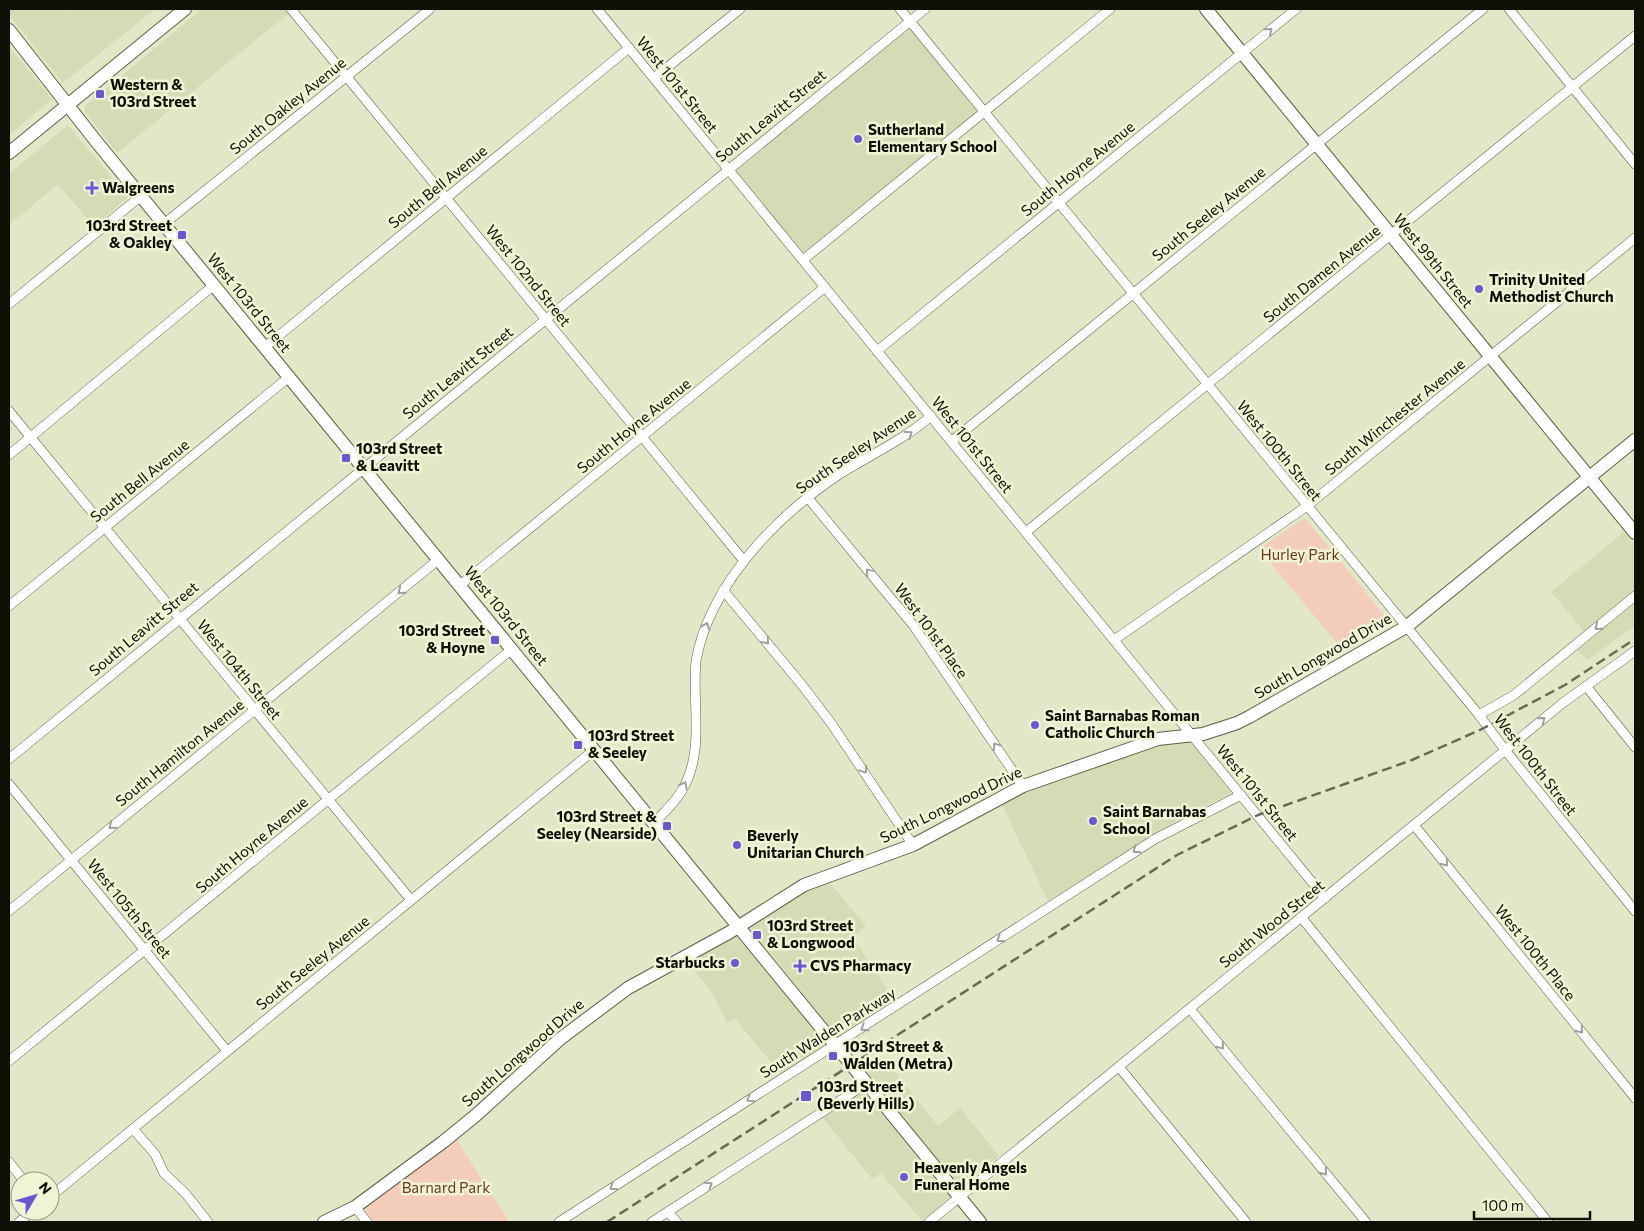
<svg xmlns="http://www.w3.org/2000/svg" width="1644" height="1231" viewBox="0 0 1644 1231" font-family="Commissioner,sans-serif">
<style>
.built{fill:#d5dbb5}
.green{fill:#f4ccba}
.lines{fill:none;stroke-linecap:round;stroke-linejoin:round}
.street-casing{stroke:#5c6045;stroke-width:10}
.secondary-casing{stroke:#5c6045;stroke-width:14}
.street{stroke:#fff;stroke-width:9}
.secondary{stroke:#fff;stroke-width:12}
.rail{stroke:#676a57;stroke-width:2.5;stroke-dasharray:10 5;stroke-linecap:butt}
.oneway{stroke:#9f9f9b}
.poi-dot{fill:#6e56d0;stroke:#eff4d5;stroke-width:2}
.labels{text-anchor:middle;stroke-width:5;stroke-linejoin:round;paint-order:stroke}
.poi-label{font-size:15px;font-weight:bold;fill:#0f1006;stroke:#eff4d5;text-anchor:start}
.street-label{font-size:15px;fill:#0f1006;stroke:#eff4d5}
.park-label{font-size:15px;fill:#6f381c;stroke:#eff4d5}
</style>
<rect width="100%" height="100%" fill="#e2e7c8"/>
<g class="built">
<polygon points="9,9 67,9 70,12 73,9 155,9 63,83 9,14"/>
<polygon points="202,9 285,9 289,13 117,153 85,112 85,106"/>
<polygon points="910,26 979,110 803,253 735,170"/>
<polygon points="9,47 52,99 9,135"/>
<polygon points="68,125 128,197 94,227 58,184 9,225 9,174"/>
<polygon points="1624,532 1635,545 1635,590 1584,631 1551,592"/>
<polygon points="1635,600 1635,626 1587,660 1576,649"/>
<polygon points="1191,742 1232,793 1194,811 1157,832 1048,901 1001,803 1019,794 1158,745"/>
<polygon points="829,882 866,926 853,937 895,1002 839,1038 749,926 806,890"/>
<polygon points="734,931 827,1045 781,1074 735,1019 727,1023 710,989 684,959"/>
<polygon points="886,1061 938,1126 960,1108 999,1156 961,1187 868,1073"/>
<polygon points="863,1091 951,1199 923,1222 881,1173 872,1179 823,1118"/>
</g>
<g class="green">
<polygon points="1305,518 1388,620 1341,648 1259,549"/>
<polygon points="456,1139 509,1222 374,1222 366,1212 365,1207"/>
</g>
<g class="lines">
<defs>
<g id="street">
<polyline points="291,9 744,561"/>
<polyline points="597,9 1325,898"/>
<polyline points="900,9 1479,715 1505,750 1635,911"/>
<polyline points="1509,9 1635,164"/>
<polyline points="654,78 740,9"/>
<polyline points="164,224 430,9"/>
<polyline points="803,260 1110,9"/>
<polyline points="9,304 141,196"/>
<polyline points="265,347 629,48"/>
<polyline points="877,351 1296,9"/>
<polyline points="9,411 411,900"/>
<polyline points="952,441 1483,9"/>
<polyline points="9,455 214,285"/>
<polyline points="808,498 913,625 1023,786"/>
<polyline points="1026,532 1635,36"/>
<polyline points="459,586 825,287"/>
<polyline points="723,590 802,685 831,723 913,845"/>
<polyline points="9,606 289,377"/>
<polyline points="1114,640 1307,506 1635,238"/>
<polyline points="1586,686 1635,747"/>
<polyline points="1479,715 1514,695 1635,596"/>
<polyline points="9,759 925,9"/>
<polyline points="9,784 227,1051"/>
<path d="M654,823C665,811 678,800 685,785C704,747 692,701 696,661C699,644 705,626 713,610C739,556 789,508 838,475C870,455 902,441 931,416"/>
<polyline points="1414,825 1635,1098"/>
<polyline points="9,911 438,560"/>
<polyline points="1301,917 1548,1222"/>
<polyline points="1190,1009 1366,1222"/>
<polyline points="9,1061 512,649"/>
<polyline points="1119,1067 1246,1222"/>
<polyline points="133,1129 155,1154 164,1173 186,1194 208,1222"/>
<polyline points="9,1162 24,1181"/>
<polyline points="50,1197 594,750"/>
<polyline points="355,1207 367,1222"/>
<polyline points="668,1212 677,1222"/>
<polyline points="19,1222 33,1211"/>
<polyline points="559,1222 1155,839 1241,795"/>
<polyline points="652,1222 867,1083"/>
<polyline points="929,1222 1564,702 1635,651"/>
</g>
<g id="secondary">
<polyline points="1206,9 1635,533"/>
<polyline points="9,30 95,140 980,1222"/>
<polyline points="9,153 185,9"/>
<polyline points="324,1222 355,1207 443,1142 475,1116 560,1039 628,988 730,932 804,885 913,845 1023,786 1158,739 1203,734 1237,723 1249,717 1406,627 1635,440"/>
</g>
</defs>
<use href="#street" class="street-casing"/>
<use href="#secondary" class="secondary-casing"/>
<use href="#street" class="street"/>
<use href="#secondary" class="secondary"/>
<polyline class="rail" points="607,1222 1177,855 1258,815 1412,760 1480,730 1565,685 1635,639"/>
</g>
<defs><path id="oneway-chevron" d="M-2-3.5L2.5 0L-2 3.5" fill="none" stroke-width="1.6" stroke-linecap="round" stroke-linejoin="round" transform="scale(1.25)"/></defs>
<g class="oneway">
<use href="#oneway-chevron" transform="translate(1269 31) rotate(-39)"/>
<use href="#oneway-chevron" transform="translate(909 434) rotate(-36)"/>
<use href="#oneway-chevron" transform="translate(869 572) rotate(-130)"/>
<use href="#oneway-chevron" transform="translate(401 591) rotate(141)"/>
<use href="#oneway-chevron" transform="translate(706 626) rotate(-68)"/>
<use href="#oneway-chevron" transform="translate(1598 627) rotate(141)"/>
<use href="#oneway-chevron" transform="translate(766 641) rotate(50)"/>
<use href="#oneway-chevron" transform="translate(1542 720) rotate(-39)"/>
<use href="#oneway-chevron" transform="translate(996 746) rotate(-124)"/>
<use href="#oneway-chevron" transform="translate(864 770) rotate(56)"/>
<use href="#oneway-chevron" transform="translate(684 785) rotate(-63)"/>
<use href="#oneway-chevron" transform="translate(112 826) rotate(141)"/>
<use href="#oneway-chevron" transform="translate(1136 850) rotate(147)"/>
<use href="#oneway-chevron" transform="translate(1445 863) rotate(51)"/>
<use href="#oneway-chevron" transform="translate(1000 939) rotate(147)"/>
<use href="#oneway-chevron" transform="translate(864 1028) rotate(147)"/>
<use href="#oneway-chevron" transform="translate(1580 1030) rotate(51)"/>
<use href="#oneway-chevron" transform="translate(1221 1046) rotate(51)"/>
<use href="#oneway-chevron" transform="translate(750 1099) rotate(147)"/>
<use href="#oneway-chevron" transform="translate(1324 1172) rotate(51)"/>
<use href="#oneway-chevron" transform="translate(709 1185) rotate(-33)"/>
<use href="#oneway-chevron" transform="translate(613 1187) rotate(147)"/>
</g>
<g class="poi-dot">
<rect x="95" y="89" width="10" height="10" rx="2.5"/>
<circle cx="858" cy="139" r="5"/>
<path d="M89.5 180.5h5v5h5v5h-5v5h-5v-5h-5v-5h5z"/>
<rect x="177" y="230" width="10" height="10" rx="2.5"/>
<circle cx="1479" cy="289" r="5"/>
<rect x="341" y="453" width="10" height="10" rx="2.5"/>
<rect x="490" y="635" width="10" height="10" rx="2.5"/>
<circle cx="1035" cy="725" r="5"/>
<rect x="573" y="740" width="10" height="10" rx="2.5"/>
<circle cx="1093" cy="821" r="5"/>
<rect x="662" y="821" width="10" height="10" rx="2.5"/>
<circle cx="737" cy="845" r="5"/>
<rect x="752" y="930" width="10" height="10" rx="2.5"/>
<circle cx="735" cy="963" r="5"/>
<path d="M797.5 958.5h5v5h5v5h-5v5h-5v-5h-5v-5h5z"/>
<rect x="828" y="1051" width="10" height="10" rx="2.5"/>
<rect x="800" y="1090" width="12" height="12" rx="2.5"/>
<circle cx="904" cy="1177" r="5"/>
</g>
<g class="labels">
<g class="poi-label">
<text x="110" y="90">Western &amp;<tspan x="110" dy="17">103rd Street</tspan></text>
<text x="868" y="135">Sutherland<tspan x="868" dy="17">Elementary School</tspan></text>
<text x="102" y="193">Walgreens</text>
<text x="172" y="231" text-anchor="end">103rd Street<tspan x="172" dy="17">&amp; Oakley</tspan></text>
<text x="1489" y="285">Trinity United<tspan x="1489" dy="17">Methodist Church</tspan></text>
<text x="356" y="454">103rd Street<tspan x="356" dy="17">&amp; Leavitt</tspan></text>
<text x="485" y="636" text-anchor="end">103rd Street<tspan x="485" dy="17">&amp; Hoyne</tspan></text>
<text x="1045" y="721">Saint Barnabas Roman<tspan x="1045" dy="17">Catholic Church</tspan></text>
<text x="588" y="741">103rd Street<tspan x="588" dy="17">&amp; Seeley</tspan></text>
<text x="1103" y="817">Saint Barnabas<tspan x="1103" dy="17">School</tspan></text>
<text x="657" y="822" text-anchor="end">103rd Street &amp;<tspan x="657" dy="17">Seeley (Nearside)</tspan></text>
<text x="747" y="841">Beverly<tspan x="747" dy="17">Unitarian Church</tspan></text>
<text x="767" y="931">103rd Street<tspan x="767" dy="17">&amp; Longwood</tspan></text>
<text x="725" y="968" text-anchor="end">Starbucks</text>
<text x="810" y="971">CVS Pharmacy</text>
<text x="843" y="1052">103rd Street &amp;<tspan x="843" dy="17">Walden (Metra)</tspan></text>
<text x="817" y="1092">103rd Street<tspan x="817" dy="17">(Beverly Hills)</tspan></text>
<text x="914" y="1173">Heavenly Angels<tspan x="914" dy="17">Funeral Home</tspan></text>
</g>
<g class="street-label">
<text transform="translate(677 85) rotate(51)" y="5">West 101st Street</text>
<text transform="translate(288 106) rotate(-39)" y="5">South Oakley Avenue</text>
<text transform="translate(771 116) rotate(-39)" y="5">South Leavitt Street</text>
<text transform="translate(1078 169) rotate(-39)" y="5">South Hoyne Avenue</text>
<text transform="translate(438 187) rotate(-39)" y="5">South Bell Avenue</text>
<text transform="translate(1209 214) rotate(-39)" y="5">South Seeley Avenue</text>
<text transform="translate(1433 261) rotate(51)" y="5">West 99th Street</text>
<text transform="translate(1322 274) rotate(-39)" y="5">South Damen Avenue</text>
<text transform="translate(528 276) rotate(51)" y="5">West 102nd Street</text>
<text transform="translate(249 303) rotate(51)" y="5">West 103rd Street</text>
<text transform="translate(458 373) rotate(-39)" y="5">South Leavitt Street</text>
<text transform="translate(1395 417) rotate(-39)" y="5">South Winchester Avenue</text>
<text transform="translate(634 426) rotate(-39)" y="5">South Hoyne Avenue</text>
<text transform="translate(972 445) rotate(51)" y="5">West 101st Street</text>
<text transform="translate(856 451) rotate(-34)" y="5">South Seeley Avenue</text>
<text transform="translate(1279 451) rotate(51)" y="5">West 100th Street</text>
<text transform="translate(140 481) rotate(-39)" y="5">South Bell Avenue</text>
<text transform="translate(506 616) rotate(51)" y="5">West 103rd Street</text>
<text transform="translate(144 629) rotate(-40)" y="5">South Leavitt Street</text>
<text transform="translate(931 631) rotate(54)" y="5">West 101st Place</text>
<text transform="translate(1323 656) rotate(-30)" y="5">South Longwood Drive</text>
<text transform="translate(239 670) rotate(51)" y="5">West 104th Street</text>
<text transform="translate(180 753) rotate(-39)" y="5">South Hamilton Avenue</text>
<text transform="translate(1535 765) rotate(52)" y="5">West 100th Street</text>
<text transform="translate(1257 793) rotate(51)" y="5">West 101st Street</text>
<text transform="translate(951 805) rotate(-26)" y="5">South Longwood Drive</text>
<text transform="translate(252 845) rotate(-40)" y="5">South Hoyne Avenue</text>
<text transform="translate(129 909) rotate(51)" y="5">West 105th Street</text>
<text transform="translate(1272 924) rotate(-39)" y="5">South Wood Street</text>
<text transform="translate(1535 953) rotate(51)" y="5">West 100th Place</text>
<text transform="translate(313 963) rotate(-39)" y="5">South Seeley Avenue</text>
<text transform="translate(828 1033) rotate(-32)" y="5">South Walden Parkway</text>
<text transform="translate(523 1053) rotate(-41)" y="5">South Longwood Drive</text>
</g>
<g class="park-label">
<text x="1300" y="560">Hurley Park</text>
<text x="446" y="1193">Barnard Park</text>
</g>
</g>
<rect width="1644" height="1231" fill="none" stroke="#0f1006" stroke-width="20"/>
<g transform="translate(35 1196) rotate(52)"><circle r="24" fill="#eff4d5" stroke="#959982"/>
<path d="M0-4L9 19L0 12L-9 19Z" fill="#6e56d0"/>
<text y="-8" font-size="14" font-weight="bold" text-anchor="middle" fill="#0f1006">N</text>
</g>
<path d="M1474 1211v8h116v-8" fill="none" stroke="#0f1006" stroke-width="2.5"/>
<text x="1482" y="1211" font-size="15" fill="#0f1006" stroke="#eff4d5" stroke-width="4" paint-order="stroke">100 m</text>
</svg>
